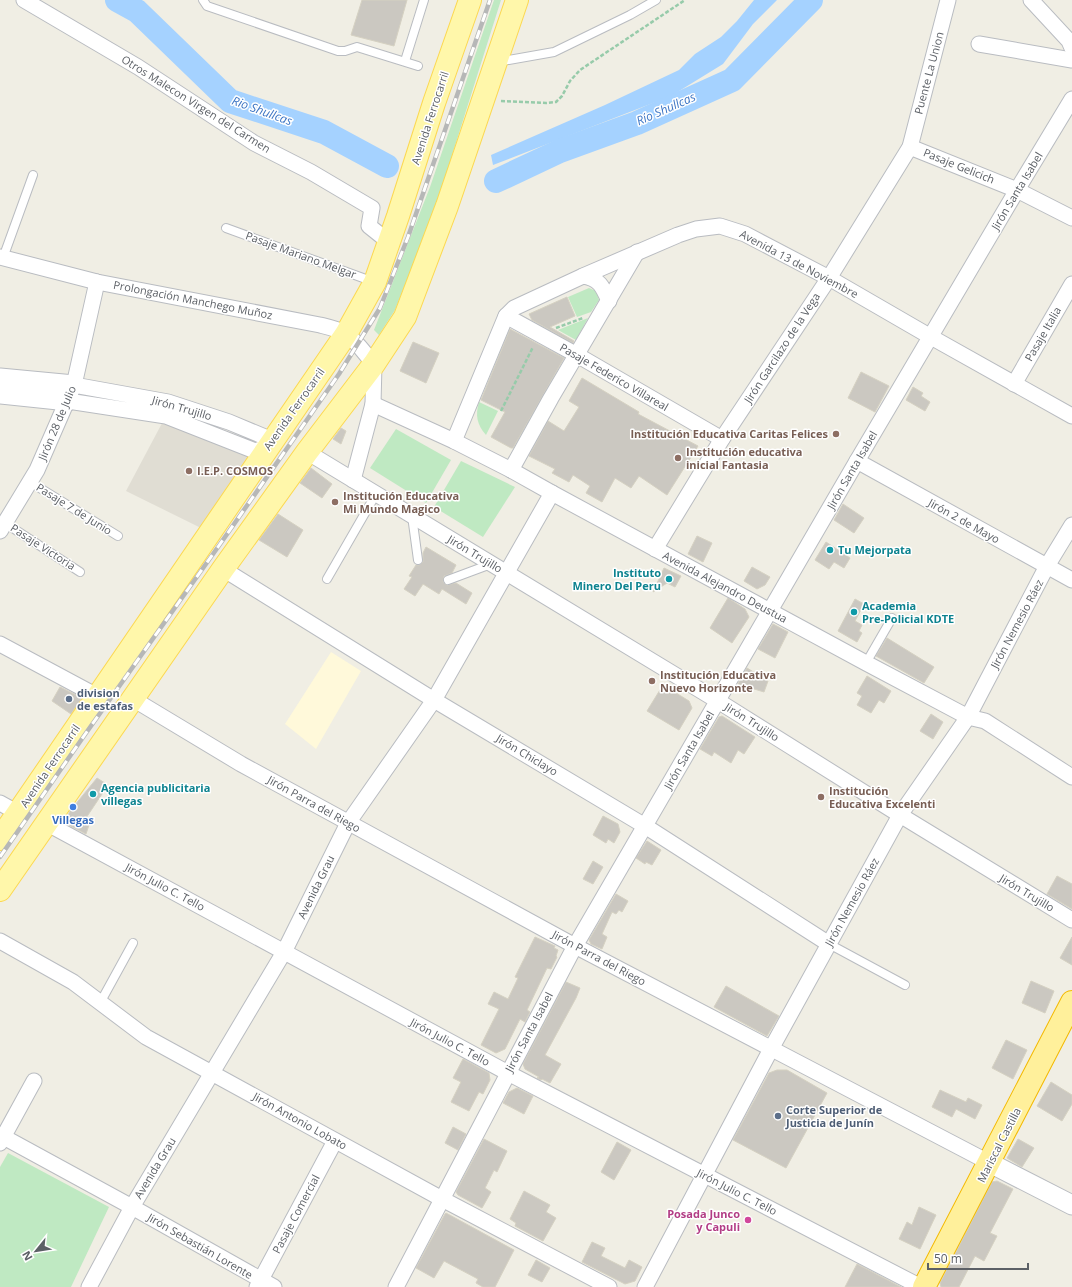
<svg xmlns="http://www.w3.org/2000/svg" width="1072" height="1287" viewBox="0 0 1072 1287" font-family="'Open Sans',sans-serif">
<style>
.commercial{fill:#fff9da}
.education{fill:#e0ddd3}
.green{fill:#bfe9c2}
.water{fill:#a5d2ff}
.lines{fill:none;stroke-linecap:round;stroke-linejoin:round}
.river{stroke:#a5d2ff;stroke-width:24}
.building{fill:#cbc8c1;stroke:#d5d1c2}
.service-casing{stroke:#b9bcc1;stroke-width:10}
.minor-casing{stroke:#b9bcc1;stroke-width:17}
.tertiary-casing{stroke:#b9bcc1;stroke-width:21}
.primary-casing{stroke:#fcd851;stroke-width:24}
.trunk-casing{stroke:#f4b900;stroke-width:24}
.path{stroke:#97cbaa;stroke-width:2.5;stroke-dasharray:4 2;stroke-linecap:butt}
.service{stroke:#fff;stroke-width:8}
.minor{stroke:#fff;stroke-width:15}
.tertiary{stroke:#fff;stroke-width:19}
.primary{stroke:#fff7aa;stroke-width:22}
.trunk{stroke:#fff09b;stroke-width:22}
.rail-casing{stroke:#b6b7b7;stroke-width:4.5}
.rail{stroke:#fff;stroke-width:3;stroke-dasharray:9;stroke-linecap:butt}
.education-dot{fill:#8d6e63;stroke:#fff;stroke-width:1.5}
.culture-dot{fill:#0f9aa8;stroke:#fff;stroke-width:1.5}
.service-dot{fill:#5c6f8a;stroke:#fff;stroke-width:1.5}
.shop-dot{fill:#3f7fe0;stroke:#fff;stroke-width:1.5}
.hotel-dot{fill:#d1479c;stroke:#fff;stroke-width:1.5}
.labels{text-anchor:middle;stroke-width:3;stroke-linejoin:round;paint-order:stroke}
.street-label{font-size:11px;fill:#5c6066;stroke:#fff}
.education-label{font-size:11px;font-weight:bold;fill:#785e54;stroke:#fff;text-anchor:start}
.culture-label{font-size:11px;font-weight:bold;fill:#0d838f;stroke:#fff;text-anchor:start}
.service-label{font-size:11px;font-weight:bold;fill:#4e5e75;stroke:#fff;text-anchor:start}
.shop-label{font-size:11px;font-weight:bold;fill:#366cbe;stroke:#fff}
.hotel-label{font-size:11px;font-weight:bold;fill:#b23c85;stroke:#fff;text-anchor:end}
.water-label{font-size:12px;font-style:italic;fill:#3c75c4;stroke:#fff}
</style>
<rect width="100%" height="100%" fill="#f0eee4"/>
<polygon class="commercial" points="331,652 361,671 316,749 285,724"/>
<polygon class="education" points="169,410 259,445 201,528 126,491"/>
<g class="green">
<polygon points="494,0 501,0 436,206 395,310 379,335 374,330 430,187"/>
<polygon points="589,288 596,291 599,300 591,312 577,317 568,297"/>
<polygon points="588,318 576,340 558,330"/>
<path d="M479,402L498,411L486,435C477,425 475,415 479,402Z"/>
<polygon points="396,429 451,460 426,503 370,468"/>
<polygon points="461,461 515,487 483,537 434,507"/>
<polygon points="8,1153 109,1207 71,1287 0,1287 0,1167"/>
</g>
<polygon class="water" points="754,0 777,0 753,24 723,64 671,96 493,165 491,155 605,105 679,70 695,54 721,37 737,21"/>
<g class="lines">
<g class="river">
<polyline points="117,0 137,11 230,101 324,132 387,166"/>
<polyline points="496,181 560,151 637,123 732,80 811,0"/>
</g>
</g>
<g class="building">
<polygon points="362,0 407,0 394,46 351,35"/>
<polygon points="567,297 575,316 550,327 574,341 573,343 532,320 529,314"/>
<polygon points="510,329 564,358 513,448 511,448 491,437 505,412 481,400"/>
<polygon points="413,342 439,353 426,383 400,371"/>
<polygon points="861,372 889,386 875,412 848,398"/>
<polygon points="582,378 639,412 638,414 698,446 667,495 639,476 631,488 615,478 602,502 586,493 590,486 573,475 569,482 552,473 555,469 529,456 548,421 564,431 579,407 569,401"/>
<polygon points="913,387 923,393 921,396 930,402 925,411 906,400"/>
<polygon points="341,428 346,431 341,444 333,439"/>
<polygon points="311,468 332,484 322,498 300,483"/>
<polygon points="843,504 864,518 854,533 834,520"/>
<polygon points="278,514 303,530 287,557 259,540"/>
<polygon points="697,536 712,543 703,562 688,554"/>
<polygon points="826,542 850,558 844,568 834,562 829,569 815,560"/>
<polygon points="426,547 456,565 452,573 444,576 443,582 447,585 456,583 472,593 466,604 442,589 439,594 423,584 415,596 404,589 412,577 409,576 416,565 419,565 423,562 423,553"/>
<polygon points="752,567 770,577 765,585 757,589 744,581"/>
<polygon points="664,568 681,576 675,587 667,583 653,592"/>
<polygon points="728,598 745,609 749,617 732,643 710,628"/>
<polygon points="855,599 864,604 855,621 862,625 859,631 862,633 857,642 838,631"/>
<polygon points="773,624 788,632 775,658 758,649"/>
<polygon points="887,638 934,667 924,683 876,656"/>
<polygon points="747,668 768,681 764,692 738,684"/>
<polygon points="867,676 891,691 884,703 879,700 871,713 857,705 862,696 857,693"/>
<polygon points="663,685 689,701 692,708 679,730 647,711"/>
<polygon points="60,687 82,698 71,714 52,701"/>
<polygon points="931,714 943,722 933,739 920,731"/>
<polygon points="722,716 755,737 744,754 738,750 731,763 714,752 712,756 700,749 719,717"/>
<polygon points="97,778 108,785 84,821 89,825 86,834 65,823 70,811"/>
<polygon points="603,816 618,824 620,832 614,843 608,839 606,843 593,835"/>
<polygon points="647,841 661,850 652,865 646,862 645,864 636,858"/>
<polygon points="593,861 603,867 593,884 583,879"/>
<polygon points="1057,876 1072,884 1072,909 1047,894"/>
<polygon points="616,894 628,901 622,912 619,910 616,914 612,912 602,934 607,937 602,949 591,944 589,940"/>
<polygon points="535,937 555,946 554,948 558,950 556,956 557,957 551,969 547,968 527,1010 530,1012 525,1022 520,1019 505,1049 496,1053 481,1045 499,1009 488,1004 494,992 508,999 518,978 515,977"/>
<polygon points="1072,937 1072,965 1060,958"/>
<polygon points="1031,981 1054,991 1045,1013 1022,1003"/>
<polygon points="566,982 580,988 576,998 545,1055 561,1064 550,1083 542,1079 541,1080 537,1078 539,1077 525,1069 523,1064"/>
<polygon points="726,986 779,1016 767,1036 714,1007"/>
<polygon points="1006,1040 1027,1050 1013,1079 992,1068"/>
<polygon points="463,1059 489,1073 490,1080 483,1094 479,1092 469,1111 451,1102 461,1082 453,1078"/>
<polygon points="777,1070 787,1070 827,1093 786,1168 733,1140 769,1073"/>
<polygon points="1051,1082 1072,1095 1072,1104 1062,1121 1037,1106"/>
<polygon points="517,1088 533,1096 524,1114 503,1103 509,1092"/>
<polygon points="940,1090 966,1102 968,1098 982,1105 975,1119 956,1109 952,1117 932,1107"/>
<polygon points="453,1127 466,1134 458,1150 445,1143"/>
<polygon points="484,1139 507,1151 497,1172 494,1170 485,1188 491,1192 482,1208 458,1195 456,1192"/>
<polygon points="1018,1139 1034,1148 1022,1167 1007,1158"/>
<polygon points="617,1142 631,1150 614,1180 601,1172"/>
<polygon points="997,1181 1013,1189 990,1233 997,1236 984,1261 975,1256 959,1287 941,1287 940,1283 992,1182"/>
<polygon points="524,1191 550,1205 546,1212 556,1218 543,1241 515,1226 516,1223 510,1219"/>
<polygon points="919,1207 936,1215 920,1249 899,1239 907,1222 912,1225"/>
<polygon points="446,1213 514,1250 495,1287 483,1287 476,1283 478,1279 444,1261 434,1278 416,1268 445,1214"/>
<polygon points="592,1242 605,1248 601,1256 625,1268 629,1260 642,1267 635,1281 625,1284 582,1262"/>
<polygon points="536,1260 550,1268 542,1282 528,1275"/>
<polygon points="857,1264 901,1287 845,1287"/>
</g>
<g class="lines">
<defs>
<g id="service">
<polyline points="203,0 207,6 338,51 345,51 357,47 418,66"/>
<polyline points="405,61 424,0"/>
<polyline points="497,62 554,52 630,15 656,0"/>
<polyline points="226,228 374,282"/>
<polyline points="3,258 33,175"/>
<polyline points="30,482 118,536"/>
<polyline points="412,516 418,560"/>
<polyline points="5,523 80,572"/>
<polyline points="327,579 376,494"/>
<polyline points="448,580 491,564"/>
<polyline points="866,663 892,618"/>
<polyline points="829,944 905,985"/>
<polyline points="100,1003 133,943"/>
</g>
<g id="minor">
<polyline points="24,0 138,67 254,143 311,172 372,208 369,226 389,242"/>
<polyline points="1031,0 1069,41 1072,48"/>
<polyline points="979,44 1072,60"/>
<polyline points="910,147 1017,190 1072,218"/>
<path d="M0,257L97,282L320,325C328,327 337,329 345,333C356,340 365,354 374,364L373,404L353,480"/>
<path d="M583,276C599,278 603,287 609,301"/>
<polyline points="506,316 577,355 722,439"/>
<polyline points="1014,384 1072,284"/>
<polyline points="68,401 166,416 255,451 269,446 265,437 229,422 168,402 74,385"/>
<polyline points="373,404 454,441 511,470 552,493 866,663 968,717 985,721 1072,777"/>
<polyline points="454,441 506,316 514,308 583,276 678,235 696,229 720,226 745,234 829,278 931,337 1072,416"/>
<polyline points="307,452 718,701 900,815 1072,920"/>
<polyline points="857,461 1072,580"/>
<polyline points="511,470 551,398 637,252"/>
<polyline points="0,531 37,470 74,385 97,282"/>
<polyline points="655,549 722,439 829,278 910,147 948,0"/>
<polyline points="223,569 434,700 645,826 829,944"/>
<polyline points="0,644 97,696"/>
<polyline points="133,699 241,764 575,946 990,1163"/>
<polyline points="0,803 18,813"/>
<polyline points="46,823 508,1073 921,1287"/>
<polyline points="0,941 73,982 146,1037 442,1199 609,1287"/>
<polyline points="0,1135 132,1207 274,1287"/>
<polyline points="0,1143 34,1081"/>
<polyline points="89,1287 132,1207 284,952 348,823 434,700 552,493"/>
<polyline points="257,1287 335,1141"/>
<polyline points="396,1287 575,946 857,461 1017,190 1072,99"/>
<polyline points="645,1287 771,1049 900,815 968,717 1047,566 1072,525"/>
</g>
<g id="tertiary">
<polyline points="0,378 74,385"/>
<polyline points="0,394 68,401"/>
<polyline points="990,1163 1072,1205"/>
</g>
<g id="primary">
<polyline points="0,839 346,334 375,282 398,216 434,103 470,0"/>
<polyline points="0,890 223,569 307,452 374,364 405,317 447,206 517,0"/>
</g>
<polyline id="trunk" points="924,1287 1072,1002"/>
</defs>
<use href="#service" class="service-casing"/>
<use href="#minor" class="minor-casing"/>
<use href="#tertiary" class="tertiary-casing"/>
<use href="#primary" class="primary-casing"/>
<use href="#trunk" class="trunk-casing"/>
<g class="path">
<polyline points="501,101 546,103 556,102 562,96 570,81 580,70 685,0"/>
<polyline points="556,328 583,318"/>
<polyline points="501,411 533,347"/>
</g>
<use href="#service" class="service"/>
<use href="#minor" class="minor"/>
<use href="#tertiary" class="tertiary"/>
<use href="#primary" class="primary"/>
<use href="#trunk" class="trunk"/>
<defs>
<polyline id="rail" points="0,857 86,733 218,547 339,374 380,308 408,237 490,0"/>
</defs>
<use href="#rail" class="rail-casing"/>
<use href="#rail" class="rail"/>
</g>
<g class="education-dot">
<circle cx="836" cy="434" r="4"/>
<circle cx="678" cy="458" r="4"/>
<circle cx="189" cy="471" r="4"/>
<circle cx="335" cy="502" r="4"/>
<circle cx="652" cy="681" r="4"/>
<circle cx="821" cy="797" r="4"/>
</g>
<g class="culture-dot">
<circle cx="830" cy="550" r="4"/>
<circle cx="669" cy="579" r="4"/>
<circle cx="854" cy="612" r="4"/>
<circle cx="93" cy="794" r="4"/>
</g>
<g class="service-dot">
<circle cx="69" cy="699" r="4"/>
<circle cx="778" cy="1116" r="4"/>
</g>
<circle class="shop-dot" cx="73" cy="807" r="4"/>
<circle class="hotel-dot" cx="748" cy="1220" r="4"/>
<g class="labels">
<g class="street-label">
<text transform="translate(929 73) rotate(-75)" y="4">Puente La Union</text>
<text transform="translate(196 104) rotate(32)" y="4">Otros Malecon Virgen del Carmen</text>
<text transform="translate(430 118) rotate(-72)" y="4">Avenida Ferrocarril</text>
<text transform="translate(959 166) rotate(22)" y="4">Pasaje Gelicich</text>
<text transform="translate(1017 191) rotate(-59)" y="4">Jirón Santa Isabel</text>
<text transform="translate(301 255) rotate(20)" y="4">Pasaje Mariano Melgar</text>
<text transform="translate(799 264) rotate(28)" y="4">Avenida 13 de Noviembre</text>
<text transform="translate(193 300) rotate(11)" y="4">Prolongación Manchego Muñoz</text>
<text transform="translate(1043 334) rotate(-60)" y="4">Pasaje Italia</text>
<text transform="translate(782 348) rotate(-57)" y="4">Jirón Garcilazo de la Vega</text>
<text transform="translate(614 377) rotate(30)" y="4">Pasaje Federico Villareal</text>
<text transform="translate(182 408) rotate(16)" y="4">Jirón Trujillo</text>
<text transform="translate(294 409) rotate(-55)" y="4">Avenida Ferrocarril</text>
<text transform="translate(57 423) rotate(-67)" y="4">Jirón 28 de Julio</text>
<text transform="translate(852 470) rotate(-60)" y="4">Jirón Santa Isabel</text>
<text transform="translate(74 509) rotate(32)" y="4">Pasaje 7 de Junio</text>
<text transform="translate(964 521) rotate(29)" y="4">Jirón 2 de Mayo</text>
<text transform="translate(43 547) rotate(33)" y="4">Pasaje Victoria</text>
<text transform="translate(475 554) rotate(31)" y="4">Jirón Trujillo</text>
<text transform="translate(725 587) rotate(28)" y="4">Avenida Alejandro Deustua</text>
<text transform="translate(1017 624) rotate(-62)" y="4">Jirón Nemesio Ráez</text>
<text transform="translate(752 722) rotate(32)" y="4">Jirón Trujillo</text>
<text transform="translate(689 750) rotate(-60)" y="4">Jirón Santa Isabel</text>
<text transform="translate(527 755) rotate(31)" y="4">Jirón Chiclayo</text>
<text transform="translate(50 766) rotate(-56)" y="4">Avenida Ferrocarril</text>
<text transform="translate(314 804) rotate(29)" y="4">Jirón Parra del Riego</text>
<text transform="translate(165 887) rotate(28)" y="4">Jirón Julio C. Tello</text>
<text transform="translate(316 887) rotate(-64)" y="4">Avenida Grau</text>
<text transform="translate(1027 893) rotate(31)" y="4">Jirón Trujillo</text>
<text transform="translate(852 902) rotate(-61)" y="4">Jirón Nemesio Ráez</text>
<text transform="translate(599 958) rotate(28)" y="4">Jirón Parra del Riego</text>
<text transform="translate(529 1032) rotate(-62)" y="4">Jirón Santa Isabel</text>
<text transform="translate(450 1042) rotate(28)" y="4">Jirón Julio C. Tello</text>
<text transform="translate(300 1121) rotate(29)" y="4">Jirón Antonio Lobato</text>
<text transform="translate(999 1145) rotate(-63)" y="4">Mariscal Castilla</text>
<text transform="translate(155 1168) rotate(-59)" y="4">Avenida Grau</text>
<text transform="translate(737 1192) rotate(27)" y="4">Jirón Julio C. Tello</text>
<text transform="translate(296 1214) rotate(-62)" y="4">Pasaje Comercial</text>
<text transform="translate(200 1246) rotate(30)" y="4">Jirón Sebastián Lorente</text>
</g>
<g class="education-label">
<text x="828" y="438" text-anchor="end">Institución Educativa Caritas Felices</text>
<text x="686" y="456">Institución educativa<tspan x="686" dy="13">inicial Fantasia</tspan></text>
<text x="197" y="475">I.E.P. COSMOS</text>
<text x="343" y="500">Institución Educativa<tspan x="343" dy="13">Mi Mundo Magico</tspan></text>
<text x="660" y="679">Institución Educativa<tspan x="660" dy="13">Nuevo Horizonte</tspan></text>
<text x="829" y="795">Institución<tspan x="829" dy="13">Educativa Excelenti</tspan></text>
</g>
<g class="culture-label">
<text x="838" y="554">Tu Mejorpata</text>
<text x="661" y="577" text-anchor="end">Instituto<tspan x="661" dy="13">Minero Del Peru</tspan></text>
<text x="862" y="610">Academia<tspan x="862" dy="13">Pre-Policial KDTE</tspan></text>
<text x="101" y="792">Agencia publicitaria<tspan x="101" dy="13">villegas</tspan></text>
</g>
<g class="service-label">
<text x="77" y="697">division<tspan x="77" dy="13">de estafas</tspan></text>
<text x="786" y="1114">Corte Superior de<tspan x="786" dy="13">Justicia de Junín</tspan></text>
</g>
<g class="shop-label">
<text x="73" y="824">Villegas</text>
</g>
<g class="hotel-label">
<text x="740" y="1218">Posada Junco<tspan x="740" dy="13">y Capuli</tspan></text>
</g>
<g class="water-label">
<text transform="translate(666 109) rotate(-24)" y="4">Río Shullcas</text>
<text transform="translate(262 111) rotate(20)" y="4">Rio Shullcas</text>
</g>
</g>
<g transform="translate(36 1251) rotate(240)" stroke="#ffffff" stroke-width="3" paint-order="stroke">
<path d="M0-3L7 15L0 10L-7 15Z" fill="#5c6066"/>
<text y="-6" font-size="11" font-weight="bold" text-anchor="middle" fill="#5c6066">N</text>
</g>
<path d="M928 1263v6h100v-6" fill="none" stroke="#5c6066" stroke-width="2"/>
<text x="934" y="1263" font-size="12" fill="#5c6066" stroke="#ffffff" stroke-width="3" paint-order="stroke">50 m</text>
</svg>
